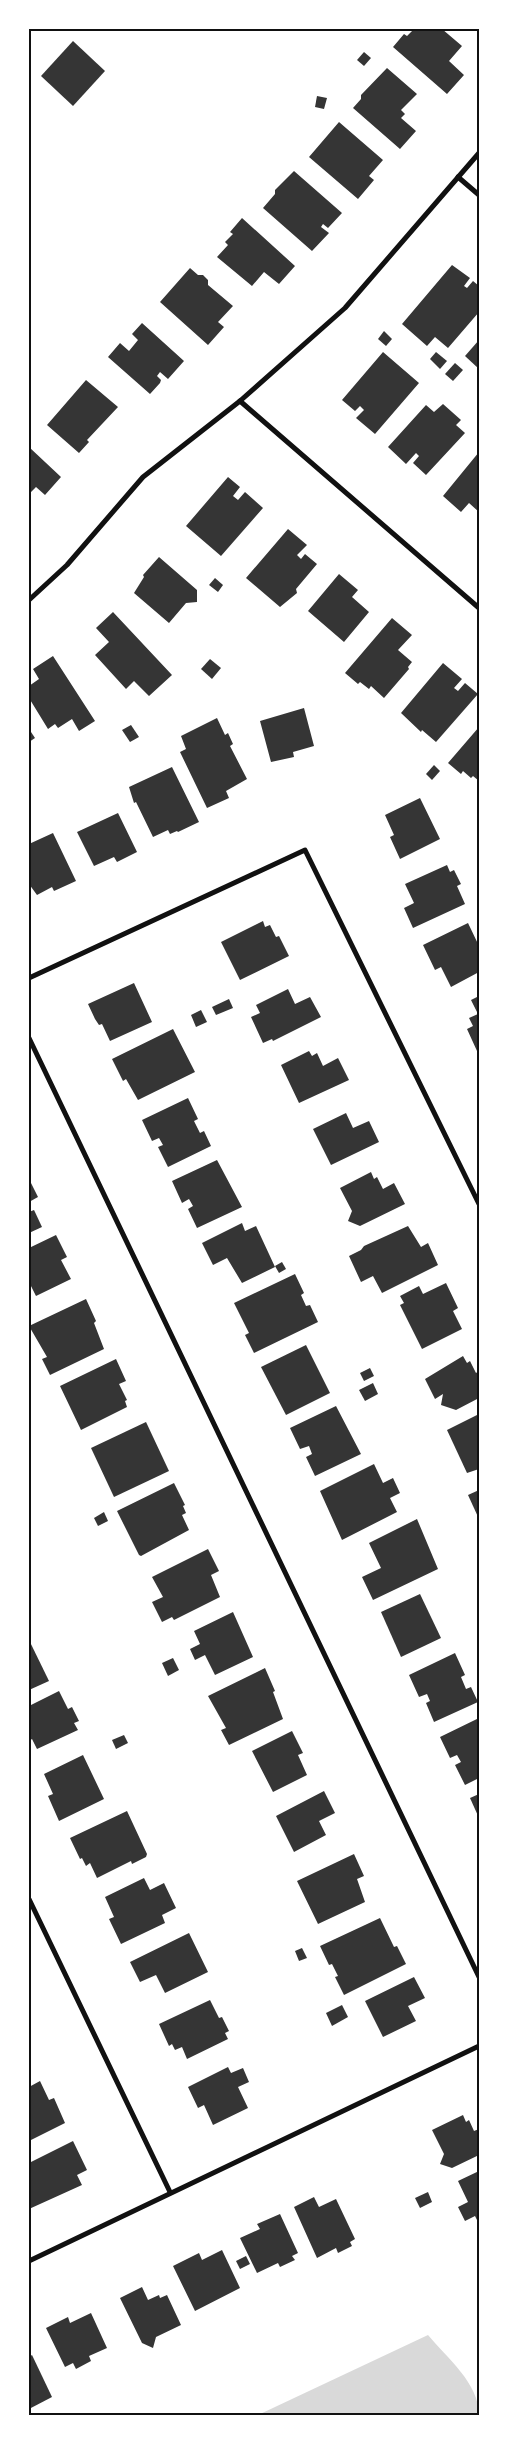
<svg xmlns="http://www.w3.org/2000/svg" width="508" height="2444" viewBox="0 0 508 2444" font-family="Lato,sans-serif">
<style>
.water{fill:#d9d9d9}
.building{fill:#353535}
.lines{fill:none;stroke-linecap:round;stroke-linejoin:round}
.minor{stroke:#111;stroke-width:5}
.neatline{fill:none;stroke:#111;stroke-width:2}
</style>
<rect width="100%" height="100%" fill="#fff"/>
<path class="water" d="M428,2335C447,2358 479,2383 479,2415H258Z"/>
<g class="building">
<polygon points="414,29 442,29 462,46 449,61 464,75 447,94 393,47 404,34 407,36"/>
<polygon points="73,41 105,71 73,106 41,76"/>
<polygon points="364,52 371,58 364,66 357,60"/>
<polygon points="387,68 417,94 401,110 405,114 401,118 416,131 400,149 353,108 361,99 361,95"/>
<polygon points="317,96 327,98 324,109 315,107"/>
<polygon points="339,122 383,160 369,176 374,180 358,199 309,157"/>
<polygon points="294,171 342,213 328,228 323,224 321,227 329,233 312,251 263,208 275,194 275,190"/>
<polygon points="242,218 295,266 279,284 264,272 252,286 217,257 228,245 225,242 233,234 230,232"/>
<polygon points="452,265 470,278 464,286 467,288 473,281 479,286 479,312 448,348 435,337 427,346 402,324"/>
<polygon points="190,268 198,275 203,275 208,280 208,285 233,306 218,322 224,327 208,345 160,302"/>
<polygon points="142,323 184,361 168,379 160,372 157,376 161,380 160,383 150,394 108,357 120,343 129,351 138,340 132,334"/>
<polygon points="384,331 392,339 386,346 378,339"/>
<polygon points="479,340 479,369 465,356"/>
<polygon points="383,352 419,383 375,434 356,418 364,410 360,406 355,411 342,400"/>
<polygon points="436,352 447,361 440,369 430,359"/>
<polygon points="455,363 463,370 453,381 445,374"/>
<polygon points="86,380 118,407 87,440 89,442 79,453 47,425"/>
<polygon points="443,404 461,420 456,425 465,433 426,475 413,463 419,456 416,453 406,464 388,447 426,405 434,412"/>
<polygon points="29,447 61,477 45,495 36,487 29,494"/>
<polygon points="479,452 479,512 469,503 461,512 443,496"/>
<polygon points="228,477 240,487 233,496 238,500 245,492 263,508 221,556 186,526"/>
<polygon points="288,529 307,545 297,555 301,559 305,554 317,564 296,589 297,593 280,607 246,578"/>
<polygon points="159,557 197,590 197,602 186,603 169,623 134,593 144,577 143,575"/>
<polygon points="339,574 358,590 352,597 369,612 344,642 308,611"/>
<polygon points="215,578 223,585 218,592 209,585"/>
<polygon points="113,612 172,675 149,696 134,681 126,689 95,655 109,642 96,628"/>
<polygon points="392,618 412,635 398,650 412,662 408,667 409,669 384,698 371,686 369,689 360,682 358,684 345,673"/>
<polygon points="53,656 95,721 79,731 72,719 58,728 55,724 48,729 29,698 29,686 39,679 33,669"/>
<polygon points="210,659 221,668 212,679 201,669"/>
<polygon points="443,663 462,679 454,688 458,691 465,683 478,694 436,742 422,730 421,732 401,713"/>
<polygon points="304,708 314,746 293,752 294,757 271,762 260,721"/>
<polygon points="217,718 225,735 228,733 233,744 230,746 247,779 226,791 229,798 207,808 180,752 186,749 181,736"/>
<polygon points="131,725 139,737 130,742 122,730"/>
<polygon points="479,727 479,781 473,776 471,778 463,771 461,774 448,763"/>
<polygon points="29,729 35,738 29,742"/>
<polygon points="434,765 440,771 432,780 426,774"/>
<polygon points="172,767 199,822 178,832 177,831 170,834 168,830 153,837 136,802 134,803 129,787"/>
<polygon points="420,798 440,839 400,859 390,837 394,835 385,815"/>
<polygon points="118,813 137,852 117,862 114,857 94,866 77,832"/>
<polygon points="53,833 76,881 54,891 52,887 37,895 29,884 29,844"/>
<polygon points="447,865 450,872 454,870 461,884 457,886 465,904 413,928 404,908 414,903 405,884"/>
<polygon points="263,921 265,927 270,925 276,937 279,936 289,956 240,980 221,942"/>
<polygon points="468,923 479,946 479,972 451,987 441,967 435,970 423,945"/>
<polygon points="134,983 152,1022 110,1041 102,1024 99,1025 95,1019 88,1004"/>
<polygon points="288,989 295,1004 310,997 321,1017 273,1041 272,1039 263,1043 251,1017 260,1013 256,1005"/>
<polygon points="479,996 479,1050 477,1051 467,1029 473,1026 469,1018 478,1014 471,1000"/>
<polygon points="229,999 233,1008 216,1015 212,1007"/>
<polygon points="201,1010 207,1022 196,1027 191,1015"/>
<polygon points="173,1029 195,1072 138,1100 126,1079 123,1081 112,1059"/>
<polygon points="309,1051 312,1056 317,1053 323,1066 338,1058 349,1080 299,1103 281,1065"/>
<polygon points="188,1098 198,1119 194,1121 200,1133 204,1131 211,1146 168,1167 158,1147 163,1145 159,1138 152,1141 142,1120"/>
<polygon points="346,1113 353,1128 369,1121 379,1142 331,1165 313,1129"/>
<polygon points="217,1160 242,1207 197,1228 188,1209 193,1206 189,1199 182,1203 172,1181"/>
<polygon points="371,1172 374,1179 377,1177 383,1189 394,1183 405,1204 360,1226 348,1221 352,1211 340,1188"/>
<polygon points="29,1179 38,1197 29,1202"/>
<polygon points="34,1210 42,1227 29,1233 29,1212"/>
<polygon points="242,1223 245,1231 256,1226 275,1267 242,1283 227,1258 213,1265 202,1243"/>
<polygon points="408,1226 421,1247 428,1243 438,1265 382,1293 373,1276 361,1282 349,1256 361,1250 364,1246"/>
<polygon points="56,1235 67,1257 61,1260 71,1279 36,1296 29,1282 29,1248"/>
<polygon points="282,1262 286,1269 279,1273 275,1266"/>
<polygon points="295,1274 304,1293 301,1295 306,1306 310,1305 318,1322 254,1353 245,1335 249,1333 234,1303"/>
<polygon points="446,1283 458,1308 453,1311 462,1329 422,1349 400,1305 404,1303 400,1296 419,1286 423,1294"/>
<polygon points="86,1299 96,1321 94,1323 104,1349 50,1375 42,1359 47,1357 29,1326"/>
<polygon points="306,1345 330,1393 286,1415 261,1367"/>
<polygon points="463,1356 467,1363 470,1361 476,1373 479,1371 479,1398 456,1410 441,1405 443,1394 435,1399 425,1379"/>
<polygon points="116,1359 126,1381 119,1384 127,1400 125,1401 127,1407 81,1430 60,1386"/>
<polygon points="370,1368 374,1376 364,1381 360,1373"/>
<polygon points="373,1383 378,1394 365,1401 359,1390"/>
<polygon points="336,1406 361,1454 315,1476 306,1457 312,1454 309,1446 300,1449 290,1428"/>
<polygon points="479,1414 479,1469 467,1473 447,1430"/>
<polygon points="146,1422 169,1471 114,1497 91,1448"/>
<polygon points="374,1464 383,1483 393,1478 400,1493 390,1498 397,1512 342,1540 320,1491"/>
<polygon points="174,1483 185,1505 183,1506 186,1513 182,1515 189,1530 141,1556 139,1555 117,1511"/>
<polygon points="479,1490 479,1519 468,1495"/>
<polygon points="104,1512 108,1521 98,1526 94,1518"/>
<polygon points="417,1519 438,1569 373,1600 362,1577 381,1568 369,1543"/>
<polygon points="208,1549 219,1571 211,1575 220,1597 174,1620 172,1617 162,1622 152,1602 163,1597 152,1577"/>
<polygon points="420,1594 441,1638 401,1657 381,1612"/>
<polygon points="233,1612 253,1657 215,1675 205,1655 195,1660 190,1649 200,1644 194,1631"/>
<polygon points="29,1640 49,1681 29,1690"/>
<polygon points="455,1653 465,1675 461,1677 466,1689 471,1687 478,1702 434,1722 426,1703 430,1701 427,1694 419,1697 409,1675"/>
<polygon points="173,1658 179,1670 168,1676 162,1663"/>
<polygon points="265,1668 275,1691 273,1692 283,1719 229,1745 221,1730 226,1728 208,1696"/>
<polygon points="59,1691 68,1709 72,1707 79,1721 74,1723 78,1730 37,1749 32,1739 29,1741 29,1706"/>
<polygon points="479,1718 479,1778 465,1785 455,1765 461,1762 457,1755 450,1758 440,1737"/>
<polygon points="292,1731 303,1753 298,1755 307,1775 273,1792 252,1751"/>
<polygon points="124,1735 128,1743 116,1749 112,1740"/>
<polygon points="83,1755 104,1799 59,1821 48,1796 53,1794 44,1774"/>
<polygon points="324,1791 335,1813 319,1821 326,1835 294,1852 276,1816"/>
<polygon points="479,1794 479,1818 470,1798"/>
<polygon points="127,1811 147,1854 146,1857 132,1864 131,1861 97,1878 90,1863 86,1866 82,1858 80,1859 70,1838"/>
<polygon points="354,1854 364,1876 357,1879 365,1902 318,1924 297,1881"/>
<polygon points="144,1878 150,1890 164,1883 176,1908 162,1915 165,1923 121,1944 109,1919 114,1917 105,1897"/>
<polygon points="380,1918 394,1947 397,1946 406,1964 344,1995 335,1977 338,1976 332,1964 329,1965 320,1946"/>
<polygon points="189,1933 208,1972 165,1993 156,1975 140,1982 130,1962"/>
<polygon points="302,1948 307,1958 299,1961 295,1951"/>
<polygon points="414,1977 425,1998 408,2006 416,2021 383,2037 365,2001"/>
<polygon points="210,2000 219,2018 222,2017 229,2031 225,2033 228,2039 187,2059 182,2047 175,2050 172,2044 169,2046 159,2024"/>
<polygon points="342,2005 348,2017 332,2026 326,2013"/>
<polygon points="228,2067 231,2073 243,2068 249,2082 238,2087 248,2108 213,2125 204,2105 198,2108 188,2087"/>
<polygon points="40,2081 49,2100 54,2098 65,2123 29,2141 29,2087"/>
<polygon points="463,2115 466,2122 469,2120 474,2131 479,2129 479,2155 452,2168 440,2164 444,2154 432,2130"/>
<polygon points="73,2141 87,2170 77,2175 82,2185 29,2209 29,2163"/>
<polygon points="479,2171 479,2224 475,2216 465,2221 458,2207 468,2202 458,2181"/>
<polygon points="428,2192 432,2202 420,2208 415,2198"/>
<polygon points="314,2197 319,2207 336,2199 355,2239 350,2242 352,2246 338,2253 336,2248 317,2258 294,2207"/>
<polygon points="280,2214 298,2253 292,2256 295,2260 280,2267 278,2263 257,2273 240,2238 260,2229 257,2224"/>
<polygon points="222,2250 240,2288 195,2311 173,2266 199,2253 202,2260"/>
<polygon points="246,2256 250,2264 240,2269 236,2261"/>
<polygon points="142,2287 148,2300 159,2295 160,2298 167,2295 181,2325 156,2337 153,2348 142,2343 120,2298"/>
<polygon points="91,2313 107,2348 89,2356 91,2361 76,2369 73,2363 65,2367 46,2328 68,2317 70,2323"/>
<polygon points="32,2355 52,2397 29,2409 29,2357"/>
</g>
<g class="lines">
<g class="minor">
<polyline points="458,177 479,195"/>
<polyline points="240,401 479,608"/>
<polyline points="29,600 67,565 143,477 240,401 345,308 479,153"/>
<polyline points="29,978 305,850 479,1204"/>
<polyline points="29,1038 479,1977"/>
<polyline points="29,1899 170,2192"/>
<polyline points="29,2261 479,2046"/>
</g>
</g>
<rect width="508" height="2444" fill="none" stroke="#ffffff" stroke-width="60"/>
<rect x="30" y="30" width="448" height="2384" class="neatline"/>
</svg>
